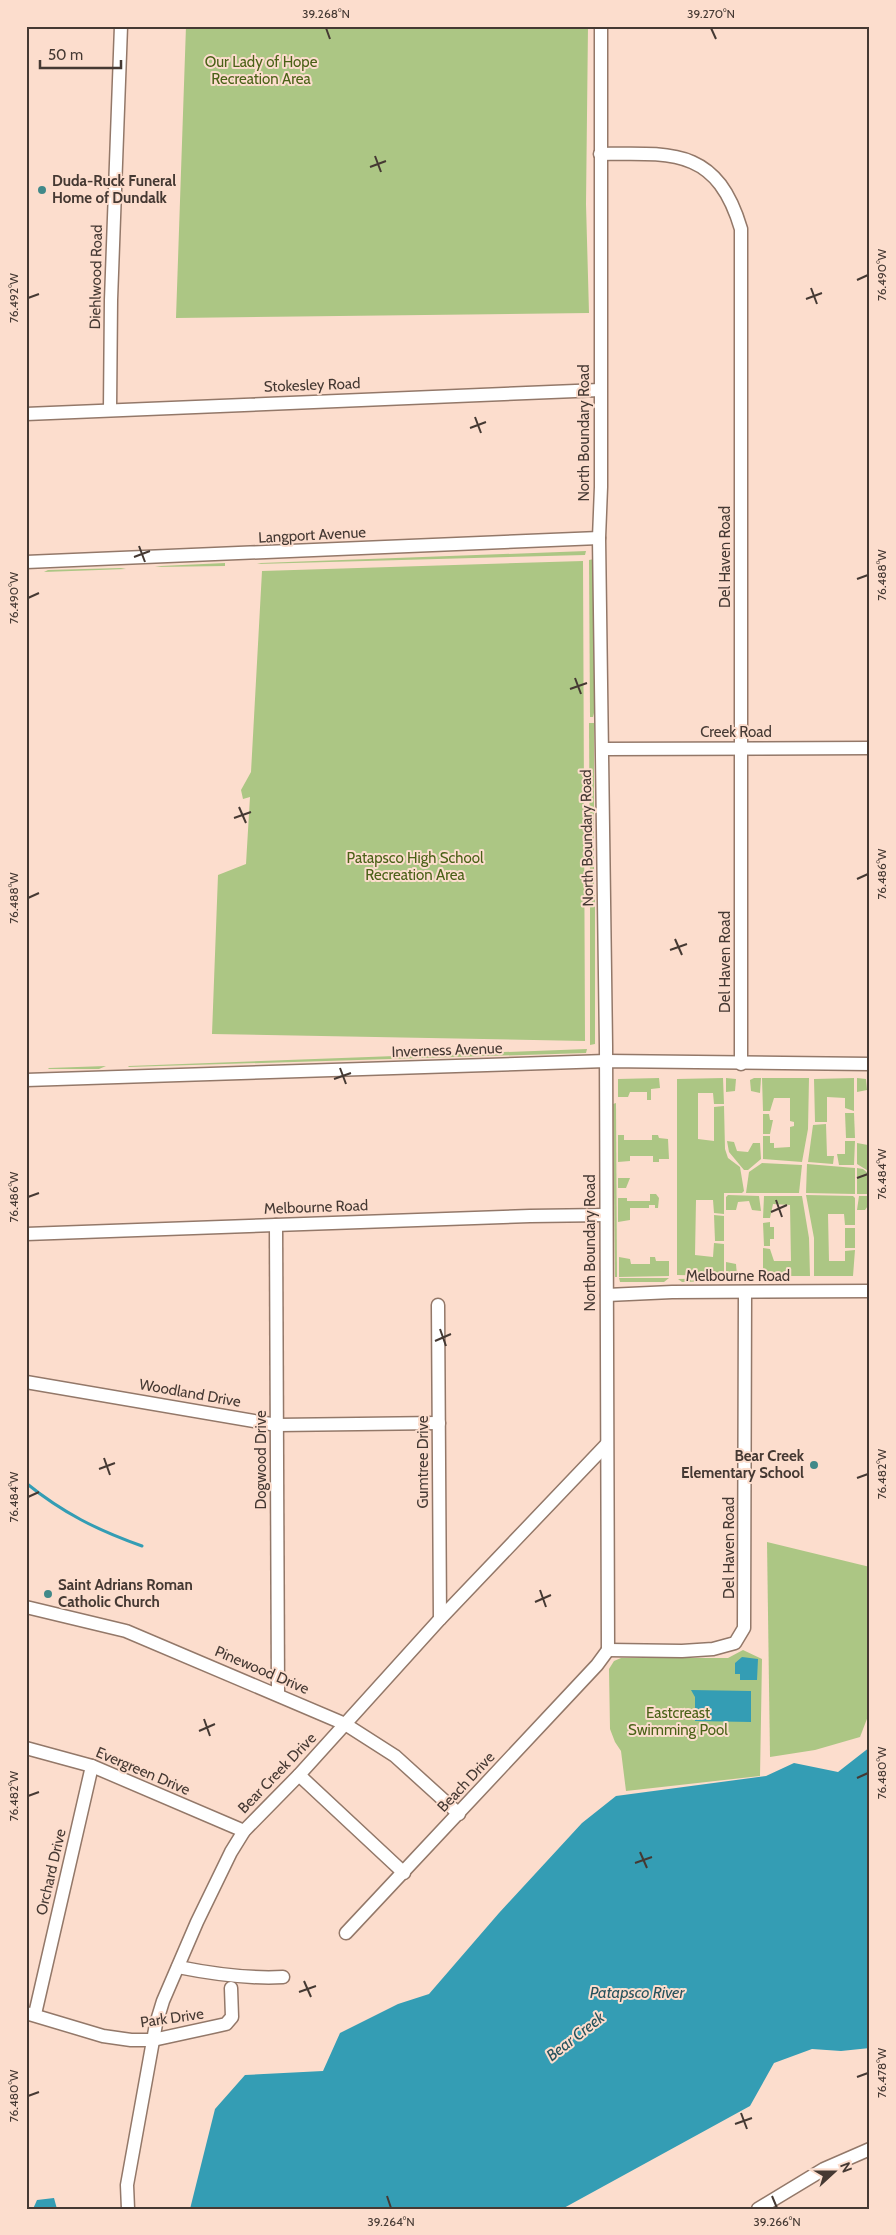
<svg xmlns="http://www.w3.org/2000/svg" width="896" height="2235" viewBox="0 0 896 2235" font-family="Cabin,sans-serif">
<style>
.green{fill:#acc684}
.water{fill:#349db4}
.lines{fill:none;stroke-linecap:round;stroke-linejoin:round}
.stream{stroke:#349db4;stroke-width:3}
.minor-casing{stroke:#937869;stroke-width:15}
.minor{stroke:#fff;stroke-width:12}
.ticks{fill:none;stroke:#453933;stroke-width:2}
.poi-dot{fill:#418989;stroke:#fcddcd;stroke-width:2}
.labels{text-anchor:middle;stroke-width:4;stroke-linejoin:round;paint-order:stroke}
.park-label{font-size:15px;fill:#4a6117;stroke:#fcddcd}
.poi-label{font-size:15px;font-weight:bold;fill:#453933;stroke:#fcddcd;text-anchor:start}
.street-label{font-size:15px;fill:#453933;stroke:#fcddcd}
.water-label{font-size:16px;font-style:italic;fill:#27535d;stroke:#fcddcd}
.neatline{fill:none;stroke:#453933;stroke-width:2}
.ticks-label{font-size:12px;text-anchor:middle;fill:#453933}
</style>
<rect width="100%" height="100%" fill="#fcddcd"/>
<g class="green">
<polygon points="186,26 588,26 586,204 589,313 176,318"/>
<polygon points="586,551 585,555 257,564 261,563"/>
<polygon points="594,559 594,713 593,717 590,717 589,560"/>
<polygon points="583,561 585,1041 212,1034 218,875 246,864 250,797 243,799 241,790 251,772 262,571"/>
<polygon points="225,563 225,566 155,567 161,566"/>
<polygon points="121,568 126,569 44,572 48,570"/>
<polygon points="589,723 594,723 594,889 590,887"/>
<polygon points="595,895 595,1044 590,1045 590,897"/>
<polygon points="587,1049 586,1053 128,1067 129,1066"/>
<polygon points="106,1066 99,1069 48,1069 49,1068"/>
<polygon points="659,1078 660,1088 651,1089 651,1100 647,1100 647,1092 630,1092 628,1097 618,1097 618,1079"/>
<polygon points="723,1078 724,1104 714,1104 713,1093 698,1093 698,1139 714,1141 714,1107 724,1106 725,1149 728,1158 740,1167 744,1191 742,1193 724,1193 724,1214 714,1213 713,1200 696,1200 695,1255 713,1257 714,1243 724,1244 724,1276 677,1275 677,1079"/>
<polygon points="726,1078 736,1079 735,1091 726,1092"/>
<polygon points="754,1078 761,1078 760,1093 751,1091 750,1080"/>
<polygon points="762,1078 809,1078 808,1129 802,1162 763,1159 763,1136 770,1136 770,1143 774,1143 774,1148 790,1147 790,1127 794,1126 794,1122 790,1121 790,1098 774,1098 770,1111 763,1111"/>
<polygon points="854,1078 854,1111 845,1108 845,1098 827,1097 827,1122 815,1122 814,1079"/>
<polygon points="857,1078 866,1079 867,1090 857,1092"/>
<polygon points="616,1103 617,1277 615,1277 613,1104"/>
<polygon points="845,1113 854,1113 855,1138 846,1138"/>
<polygon points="763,1114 769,1114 770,1120 773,1120 770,1134 763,1134"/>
<polygon points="826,1124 827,1156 834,1156 833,1164 808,1162 813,1125"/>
<polygon points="618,1135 624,1135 624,1140 652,1140 652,1135 658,1135 659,1138 668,1139 669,1159 659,1159 659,1162 653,1162 653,1156 630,1156 630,1161 618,1162"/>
<polygon points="727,1141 734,1142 737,1151 748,1152 753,1143 760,1143 761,1159 748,1170 744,1170 729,1152"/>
<polygon points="845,1141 855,1141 854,1165 839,1165 837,1154 845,1154"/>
<polygon points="857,1143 868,1145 870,1172 857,1164"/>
<polygon points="762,1163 802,1165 799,1193 746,1193 749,1172"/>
<polygon points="807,1164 855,1168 855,1194 806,1193"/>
<polygon points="857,1168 863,1169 870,1175 870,1194 857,1194"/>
<polygon points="618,1178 630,1178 626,1188 618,1188"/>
<polygon points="650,1194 656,1194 659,1198 658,1208 655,1208 655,1205 649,1205 649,1208 630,1208 630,1220 618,1222 618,1198 627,1198 627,1201 650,1201"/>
<polygon points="728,1195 759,1196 761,1211 752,1210 749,1201 738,1202 736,1210 726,1210 726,1197"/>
<polygon points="806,1195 853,1196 855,1198 855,1225 845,1225 844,1214 828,1214 829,1261 845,1261 845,1251 855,1250 853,1276 814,1276 814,1238"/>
<polygon points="764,1196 802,1196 809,1238 810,1276 765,1276 763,1274 763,1248 770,1249 774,1261 791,1261 790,1205 773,1204 770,1218 763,1218"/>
<polygon points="859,1196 870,1196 870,1203 865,1210 857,1210"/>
<polygon points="714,1215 724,1216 724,1241 715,1241"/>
<polygon points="770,1222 770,1227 774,1227 774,1239 770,1239 770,1246 764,1246 763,1223"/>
<rect x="845" y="1228" width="10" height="20"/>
<polygon points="619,1257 630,1259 631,1264 650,1264 650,1257 655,1257 656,1261 669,1261 669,1276 619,1277"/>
<polygon points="726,1262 736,1264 737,1276 726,1274"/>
<polygon points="619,1278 669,1278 664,1282 620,1282"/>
<polygon points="724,1278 724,1281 682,1282 678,1279"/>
<polygon points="767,1542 870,1567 870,1711 860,1737 815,1750 770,1757"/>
<polygon points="743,1650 762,1659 760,1776 626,1791 621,1751 615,1742 610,1729 609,1669 614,1661 621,1658 728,1658"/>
</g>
<g class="water">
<polygon points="742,1657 758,1659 757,1680 740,1680 740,1674 735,1674 735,1663"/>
<polygon points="691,1690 751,1691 751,1722 695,1721 695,1697"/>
<polygon points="870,1747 870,2048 841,2051 812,2049 774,2063 750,2106 562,2209 190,2209 215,2109 245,2075 323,2071 340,2033 398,2004 429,1994 499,1913 582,1823 616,1796 766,1776 794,1763 838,1772"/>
<polygon points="54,2198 57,2209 33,2209 37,2200"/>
</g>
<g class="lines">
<path class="stream" d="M26,1483C63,1513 97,1530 142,1546"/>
<defs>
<g id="minor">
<polyline points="601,26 601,487 599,538 606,1046 608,1650"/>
<path d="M600,154C673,153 717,148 741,229V1064"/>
<polyline points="110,409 111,300 121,26"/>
<polyline points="26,414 600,390"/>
<polyline points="26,562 599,538"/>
<polyline points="603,749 870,748"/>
<polyline points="26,1080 606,1061 870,1064"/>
<polyline points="276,1225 278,1694"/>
<polyline points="26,1234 530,1216 606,1215"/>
<polyline points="607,1295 672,1292 870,1291"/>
<polyline points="438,1305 440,1619"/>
<polyline points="26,1382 277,1425 439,1423"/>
<polyline points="26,1607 126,1631 345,1724 395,1756 459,1814"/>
<polyline points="608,1650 682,1651 713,1649 735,1643 744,1628 745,1292"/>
<polyline points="26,1748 92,1766 244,1831"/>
<polyline points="299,1775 404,1873"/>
<polyline points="346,1933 597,1665 608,1650"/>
<path d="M178,1967C213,1974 247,1979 283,1977"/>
<polyline points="26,2013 103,2036 131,2040 153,2040 226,2024 232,2017 231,1988"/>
<polyline points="35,2014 92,1766"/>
<polyline points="128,2209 127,2185 156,2024 163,2001 197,1922 231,1852 244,1831 299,1775 440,1619 606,1445"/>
<polyline points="758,2209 824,2169 870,2149"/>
</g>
</defs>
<use href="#minor" class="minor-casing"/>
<use href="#minor" class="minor"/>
</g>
<path class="ticks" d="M326,28L330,39M711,28L716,39M375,156L381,172M370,167L386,161M857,280L868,275M811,288L817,304M28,298L39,294M806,299L822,293M475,417L481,433M470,428L486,422M139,546L145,562M134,557L150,551M857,579L868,575M28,598L39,593M575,678L581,694M570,689L587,683M239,807L246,823M234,818L251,812M857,879L868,874M28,898L39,893M675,939L682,955M670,950L687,944M340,1068L346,1084M334,1079L351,1073M857,1178L868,1174M28,1197L39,1193M776,1200L782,1217M771,1212L787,1205M440,1329L446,1346M435,1341L451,1334M104,1458L110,1475M99,1469L115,1463M857,1478L868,1474M28,1497L39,1492M540,1590L546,1607M535,1602L551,1595M204,1719L210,1736M199,1731L215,1724M857,1778L868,1773M28,1796L39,1792M640,1852L647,1868M635,1863L652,1857M304,1981L311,1997M299,1992L316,1986M857,2077L868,2073M28,2096L39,2092M741,2113L747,2129M735,2124L752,2118M387,2196L391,2208M772,2196L777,2208"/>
<g class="poi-dot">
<circle cx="42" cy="190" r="5"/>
<circle cx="814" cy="1465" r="5"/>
<circle cx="48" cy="1594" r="5"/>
</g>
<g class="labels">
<g class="park-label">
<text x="261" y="67">Our Lady of Hope<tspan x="261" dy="17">Recreation Area</tspan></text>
<text x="415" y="863">Patapsco High School<tspan x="415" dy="17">Recreation Area</tspan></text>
<text x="678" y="1718">Eastcreast<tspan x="678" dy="17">Swimming Pool</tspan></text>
</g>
<g class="poi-label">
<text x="52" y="186">Duda-Ruck Funeral<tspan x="52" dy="17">Home of Dundalk</tspan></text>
<text x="804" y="1461" text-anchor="end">Bear Creek<tspan x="804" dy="17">Elementary School</tspan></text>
<text x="58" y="1590">Saint Adrians Roman<tspan x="58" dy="17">Catholic Church</tspan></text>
</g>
<g class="street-label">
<text transform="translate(96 277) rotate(-89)" y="5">Diehlwood Road</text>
<text transform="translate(312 385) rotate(-2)" y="5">Stokesley Road</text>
<text transform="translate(584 433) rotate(-90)" y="5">North Boundary Road</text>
<text transform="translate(312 535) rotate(-3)" y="5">Langport Avenue</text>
<text transform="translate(725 557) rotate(-90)" y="5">Del Haven Road</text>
<text x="736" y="737">Creek Road</text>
<text transform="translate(587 838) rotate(-91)" y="5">North Boundary Road</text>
<text transform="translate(725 962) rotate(-90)" y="5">Del Haven Road</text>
<text transform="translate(447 1050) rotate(-2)" y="5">Inverness Avenue</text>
<text transform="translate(316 1207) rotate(-2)" y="5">Melbourne Road</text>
<text transform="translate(590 1243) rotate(-90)" y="5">North Boundary Road</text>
<text x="738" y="1281">Melbourne Road</text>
<text transform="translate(190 1393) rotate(10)" y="5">Woodland Drive</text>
<text transform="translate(261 1460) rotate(-90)" y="5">Dogwood Drive</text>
<text transform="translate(423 1462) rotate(-90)" y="5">Gumtree Drive</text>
<text transform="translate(729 1548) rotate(-90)" y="5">Del Haven Road</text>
<text transform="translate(262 1670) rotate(23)" y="5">Pinewood Drive</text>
<text transform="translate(143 1771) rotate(23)" y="5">Evergreen Drive</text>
<text transform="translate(277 1773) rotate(-46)" y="5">Bear Creek Drive</text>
<text transform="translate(466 1782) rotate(-47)" y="5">Beach Drive</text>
<text transform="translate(51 1872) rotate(-77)" y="5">Orchard Drive</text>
<text transform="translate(172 2018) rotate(-8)" y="5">Park Drive</text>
</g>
<g class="water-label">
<text x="637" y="1998">Patapsco River</text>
<text transform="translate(575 2036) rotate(-38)" y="6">Bear Creek</text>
</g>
</g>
<rect width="896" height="2235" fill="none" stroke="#fcddcd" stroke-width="55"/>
<g transform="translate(834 2172) rotate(69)" stroke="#fcddcd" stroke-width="4" paint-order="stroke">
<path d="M0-4L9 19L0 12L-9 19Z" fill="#453933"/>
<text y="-8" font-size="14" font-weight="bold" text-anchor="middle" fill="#453933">N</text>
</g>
<path d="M40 60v8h81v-8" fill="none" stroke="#453933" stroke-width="2.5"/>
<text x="48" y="60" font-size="15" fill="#453933" stroke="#fcddcd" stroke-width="4" paint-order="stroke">50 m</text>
<rect x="28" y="28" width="840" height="2180" class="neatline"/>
<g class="ticks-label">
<text x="326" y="18">39.268°N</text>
<text x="711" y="18">39.270°N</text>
<text transform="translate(882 275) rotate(-90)" y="4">76.490°W</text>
<text transform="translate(14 298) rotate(-90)" y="4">76.492°W</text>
<text transform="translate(882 575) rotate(-90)" y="4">76.488°W</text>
<text transform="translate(14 598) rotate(-90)" y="4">76.490°W</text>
<text transform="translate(882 874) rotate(-90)" y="4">76.486°W</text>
<text transform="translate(14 898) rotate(-90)" y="4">76.488°W</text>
<text transform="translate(882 1174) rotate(-90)" y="4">76.484°W</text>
<text transform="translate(14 1197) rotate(-90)" y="4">76.486°W</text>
<text transform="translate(882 1474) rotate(-90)" y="4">76.482°W</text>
<text transform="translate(14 1497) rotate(-90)" y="4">76.484°W</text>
<text transform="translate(882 1773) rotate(-90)" y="4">76.480°W</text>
<text transform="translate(14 1796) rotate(-90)" y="4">76.482°W</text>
<text transform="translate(882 2073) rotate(-90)" y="4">76.478°W</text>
<text transform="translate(14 2096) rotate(-90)" y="4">76.480°W</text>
<text x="391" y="2226">39.264°N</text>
<text x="777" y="2226">39.266°N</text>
</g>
</svg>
